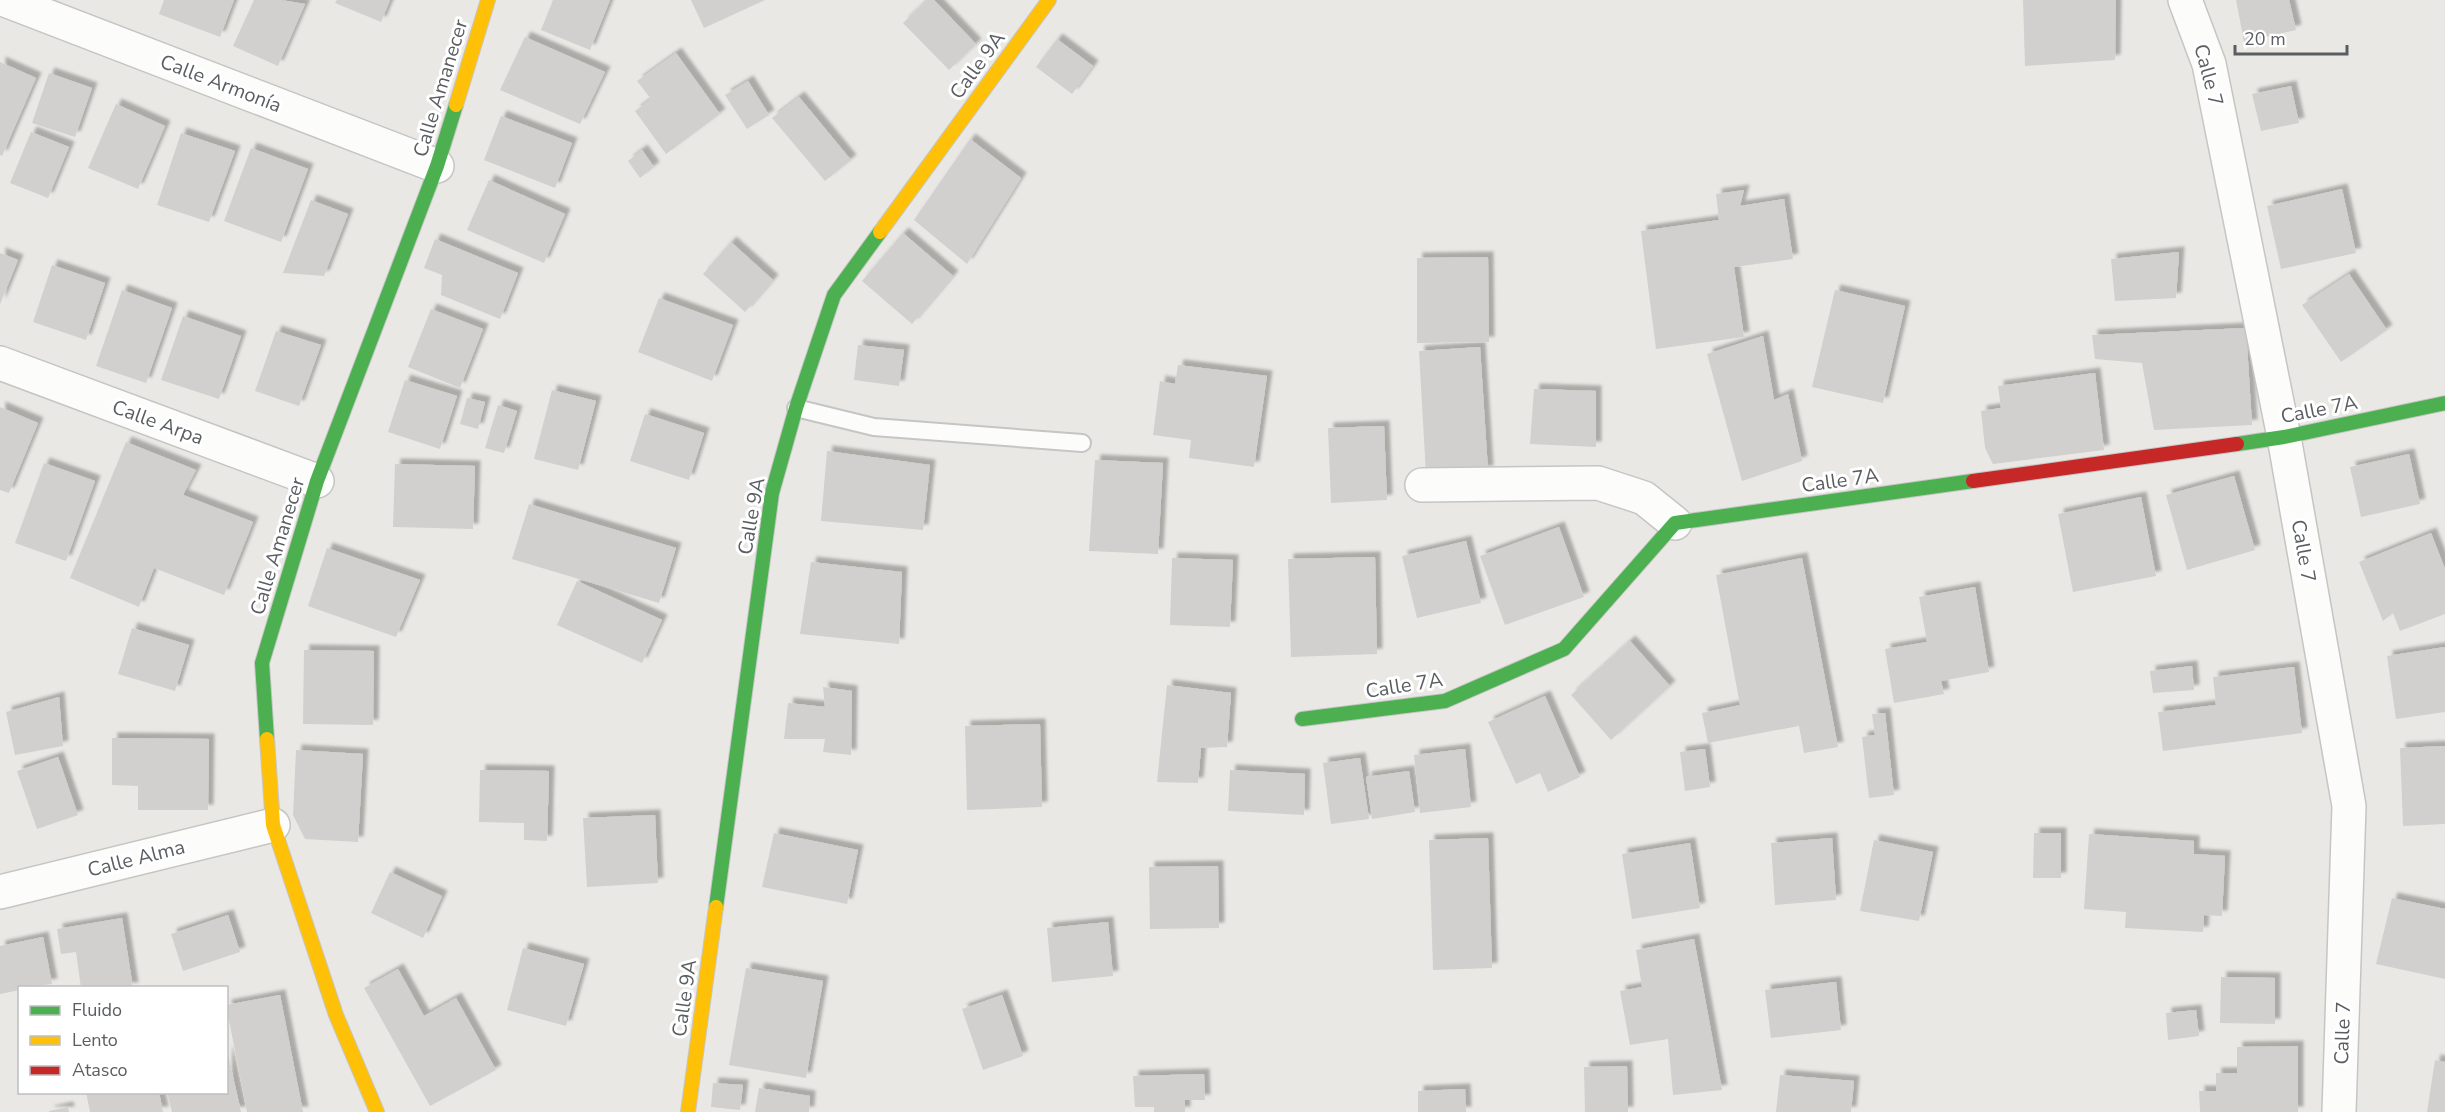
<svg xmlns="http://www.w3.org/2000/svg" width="2445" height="1112" viewBox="0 0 2445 1112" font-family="'Nunito Sans',sans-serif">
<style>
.building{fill:#d1d0ce;filter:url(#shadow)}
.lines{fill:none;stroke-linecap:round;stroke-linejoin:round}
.lane-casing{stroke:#c5c5c4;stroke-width:20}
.street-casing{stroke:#c5c5c4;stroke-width:36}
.fast-casing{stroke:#c6c6c6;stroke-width:16}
.slow-casing{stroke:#c6c6c6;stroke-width:16}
.jam-casing{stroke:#c6c6c6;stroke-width:16}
.lane{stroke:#fcfcfb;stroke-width:16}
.street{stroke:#fcfcfb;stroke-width:33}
.fast{stroke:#4caf50;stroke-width:14}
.slow{stroke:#ffc107;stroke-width:14}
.jam{stroke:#c62828;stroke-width:14}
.labels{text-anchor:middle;stroke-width:6;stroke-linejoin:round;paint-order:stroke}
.street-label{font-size:20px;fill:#5a5e62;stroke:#fff}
</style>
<defs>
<filter id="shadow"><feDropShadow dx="5.5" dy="-5.5" stdDeviation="1.5" flood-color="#0004"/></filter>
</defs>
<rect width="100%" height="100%" fill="#e9e8e4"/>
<g class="building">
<polygon points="164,0 234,0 220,37 159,14"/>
<polygon points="254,0 281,0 305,4 278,66 233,46"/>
<polygon points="337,0 390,0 381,22 335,3"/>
<polygon points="553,0 610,0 590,50 541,30"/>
<polygon points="691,0 765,0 704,28"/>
<polygon points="927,0 934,0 976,44 949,70 903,23"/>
<polygon points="2023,0 2116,0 2115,60 2025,66"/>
<polygon points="2236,0 2289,0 2296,30 2244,42"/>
<polygon points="525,37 605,72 580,124 500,90"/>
<polygon points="1057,39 1093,66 1072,94 1036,67"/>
<polygon points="676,53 720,114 666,154 635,111 651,99 637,81"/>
<polygon points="0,62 36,78 2,156 0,155"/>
<polygon points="49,73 92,88 75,137 32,123"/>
<polygon points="748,81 769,115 747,129 725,95"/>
<polygon points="2291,86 2299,123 2261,131 2252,94"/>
<polygon points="799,97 851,160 825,181 772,118"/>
<polygon points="116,104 165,126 138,189 88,168"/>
<polygon points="501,116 572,143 555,188 484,160"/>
<polygon points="31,132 69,147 48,198 10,183"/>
<polygon points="181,133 235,151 209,222 157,205"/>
<polygon points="970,139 1021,178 967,264 914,220"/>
<polygon points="251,148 308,169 281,242 224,221"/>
<polygon points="642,150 654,167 640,178 628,161"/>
<polygon points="489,180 565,214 544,263 467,230"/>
<polygon points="2342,189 2356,253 2281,269 2267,206"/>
<polygon points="1744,190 1740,206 1784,199 1793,259 1734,267 1744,337 1656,349 1641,231 1719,220 1716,194"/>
<polygon points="311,200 348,214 324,276 283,273"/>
<polygon points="903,233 953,276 912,324 862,281"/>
<polygon points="435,239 518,273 500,319 441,295 442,275 424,268"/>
<polygon points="731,242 773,280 745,312 703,274"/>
<polygon points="2179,252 2176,298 2115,301 2111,259"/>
<polygon points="0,253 18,260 0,304"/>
<polygon points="1488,257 1489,342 1417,343 1417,258"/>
<polygon points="52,265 105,283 86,340 33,322"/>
<polygon points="2349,274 2387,330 2341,362 2302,305"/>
<polygon points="122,290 172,308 146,383 96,366"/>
<polygon points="1835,290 1905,306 1883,403 1812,387"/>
<polygon points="659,298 733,325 712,381 638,352"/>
<polygon points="431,309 483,329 460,388 408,367"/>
<polygon points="183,316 241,336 219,399 161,380"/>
<polygon points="2246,328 2252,425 2154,430 2142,363 2095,359 2092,335"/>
<polygon points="276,331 321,345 299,406 255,391"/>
<polygon points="1763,336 1774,400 1788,394 1802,461 1742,481 1707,354"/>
<polygon points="858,345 904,350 899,386 854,380"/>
<polygon points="1480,347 1488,471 1426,475 1419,351"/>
<polygon points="1178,365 1267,376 1254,467 1189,458 1191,440 1153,435 1160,381 1175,384"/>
<polygon points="2095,373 2104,450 1993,464 1985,448 1981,411 2001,408 1998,386"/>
<polygon points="405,380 457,396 440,449 388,432"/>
<polygon points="1534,389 1596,391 1596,447 1530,444"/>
<polygon points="552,390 596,401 578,470 534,459"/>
<polygon points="467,398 485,402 478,429 460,424"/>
<polygon points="498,405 517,411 504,453 485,448"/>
<polygon points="0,407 38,423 9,493 0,490"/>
<polygon points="645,414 704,433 689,480 630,461"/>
<polygon points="1384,426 1387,500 1331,503 1328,428"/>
<polygon points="126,442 196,470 183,495 253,522 224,595 154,568 139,607 70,578"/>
<polygon points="827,451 930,465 923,530 821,521"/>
<polygon points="2409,454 2420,504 2361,517 2350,467"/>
<polygon points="1095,460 1163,463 1158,554 1089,551"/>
<polygon points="44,463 95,481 66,561 15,543"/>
<polygon points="395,464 475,466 473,529 393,527"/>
<polygon points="2234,476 2255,550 2187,570 2166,495"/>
<polygon points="2141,497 2156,576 2073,592 2058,514"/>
<polygon points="529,504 676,548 659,603 512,559"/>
<polygon points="1559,527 1584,597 1505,625 1480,556"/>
<polygon points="2431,533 2445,569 2445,614 2400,631 2393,613 2383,621 2359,562"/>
<polygon points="1466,541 1481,603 1417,618 1402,556"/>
<polygon points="327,548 420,580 396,637 308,606"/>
<polygon points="1375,557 1377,654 1291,657 1288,559"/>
<polygon points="1172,558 1233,560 1230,627 1170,625"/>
<polygon points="1802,558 1838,747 1804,753 1799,726 1708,743 1702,713 1740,705 1716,575"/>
<polygon points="811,562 902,572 899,644 800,634"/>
<polygon points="577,581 662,620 642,663 557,625"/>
<polygon points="1975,587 1989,672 1941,681 1944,694 1894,703 1885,649 1927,642 1919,597"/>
<polygon points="132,628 189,645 175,691 118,674"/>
<polygon points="1630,641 1670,686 1611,740 1571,695"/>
<polygon points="2445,647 2445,712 2396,719 2387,656"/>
<polygon points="304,650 374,651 373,725 303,724"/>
<polygon points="2192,666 2194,690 2153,693 2150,671"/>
<polygon points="2294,667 2302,733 2163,751 2158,712 2216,705 2213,677"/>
<polygon points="1167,685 1231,693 1227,747 1201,748 1198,783 1157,782"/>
<polygon points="823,687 852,691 851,755 823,752 825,739 784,739 788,703 825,707"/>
<polygon points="1545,696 1580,777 1548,792 1540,773 1516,784 1488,722"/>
<polygon points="59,697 63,746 15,755 6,712"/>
<polygon points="1885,713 1894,795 1869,798 1862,737 1875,735 1872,714"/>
<polygon points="1040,724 1042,807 967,810 965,726"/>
<polygon points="112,738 209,739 208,810 138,810 138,786 112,785"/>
<polygon points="2445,746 2445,824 2403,826 2400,748"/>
<polygon points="1465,749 1471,807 1420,813 1414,755"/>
<polygon points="1705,749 1710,787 1685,791 1680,752"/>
<polygon points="296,750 363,754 358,842 305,839 293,815"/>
<polygon points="58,757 78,815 37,829 17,771"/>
<polygon points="1360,758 1369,819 1331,824 1323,763"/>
<polygon points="480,770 549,771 547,841 524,840 524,823 479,822"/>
<polygon points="1230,770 1305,774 1304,815 1228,811"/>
<polygon points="1409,771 1415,812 1372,819 1366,777"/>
<polygon points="655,815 658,883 587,887 583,818"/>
<polygon points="774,833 858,850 847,904 762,887"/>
<polygon points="2034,833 2061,833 2061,878 2033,878"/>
<polygon points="2089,834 2194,841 2194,854 2225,856 2222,916 2204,915 2203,932 2125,928 2126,912 2084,909"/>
<polygon points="1488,838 1492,968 1433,970 1429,840"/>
<polygon points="1832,838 1836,900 1775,905 1771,843"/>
<polygon points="1874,840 1933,852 1919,921 1860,911"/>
<polygon points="1690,843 1700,908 1632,919 1622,854"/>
<polygon points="1218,866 1219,928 1150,929 1149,867"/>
<polygon points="390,872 442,896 423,938 371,913"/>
<polygon points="2392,898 2445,909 2445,979 2376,964"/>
<polygon points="228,915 240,952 183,971 171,934"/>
<polygon points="122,918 133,988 81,988 76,952 61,954 57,929"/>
<polygon points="1108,922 1113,976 1052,982 1047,928"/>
<polygon points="43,937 52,984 20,988 20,990 0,994 0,946"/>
<polygon points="1694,939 1722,1090 1673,1095 1668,1039 1630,1045 1620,991 1642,987 1636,950"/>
<polygon points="523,948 584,964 566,1026 507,1010"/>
<polygon points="746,968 823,981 806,1078 729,1065"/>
<polygon points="398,969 424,1016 456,998 496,1070 430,1106 364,988"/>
<polygon points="2221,977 2275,978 2275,1024 2220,1023"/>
<polygon points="1836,982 1841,1030 1771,1038 1765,990"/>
<polygon points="280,995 303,1112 247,1112 226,1005"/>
<polygon points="1002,995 1023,1056 983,1070 962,1009"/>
<polygon points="2196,1010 2199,1036 2168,1040 2166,1013"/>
<polygon points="2298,1046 2298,1112 2200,1112 2199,1091 2216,1091 2216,1073 2237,1073 2237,1047"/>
<polygon points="227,1050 241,1112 172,1112 167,1092 226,1092"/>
<polygon points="2435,1060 2445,1062 2445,1112 2427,1112"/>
<polygon points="1627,1066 1628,1112 1585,1112 1584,1067"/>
<polygon points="1204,1074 1205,1100 1185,1100 1185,1112 1154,1112 1154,1107 1135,1107 1133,1076"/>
<polygon points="1780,1075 1854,1081 1851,1112 1776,1112"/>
<polygon points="713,1083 743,1085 740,1110 711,1107"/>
<polygon points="759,1088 810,1096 809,1112 755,1112"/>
<polygon points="1465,1089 1466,1112 1418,1112 1418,1091"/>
<polygon points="86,1092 159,1092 163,1112 90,1112"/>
<polygon points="68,1107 69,1112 49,1112 49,1111"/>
</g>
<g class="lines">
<defs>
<polyline id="lane" points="796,408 874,427 1082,443"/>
<g id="street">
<polyline points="5,0 437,166"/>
<polyline points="2185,0 2209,64 2284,437 2349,806 2339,1112"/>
<polyline points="0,363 317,481"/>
<polyline points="1422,485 1598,483 1644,498 1675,523"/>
<polyline points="0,892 273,825"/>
</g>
<g id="fast">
<polyline points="2237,444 2284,437 2445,403"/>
<polyline points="1302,719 1445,701 1564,649 1675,523 1973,481"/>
<polyline points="267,739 262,663 317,481 437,166 456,105"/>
<polyline points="716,907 772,493 796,408 834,295 880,232"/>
</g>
<g id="slow">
<polyline points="456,105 488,0"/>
<polyline points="880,232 1049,0"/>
<polyline points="267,739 273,825 336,1015 377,1112"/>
<polyline points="688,1112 716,907"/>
</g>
<polyline id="jam" points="1973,481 2237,444"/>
</defs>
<use href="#lane" class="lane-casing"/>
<use href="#street" class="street-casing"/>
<use href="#fast" class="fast-casing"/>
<use href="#slow" class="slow-casing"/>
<use href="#jam" class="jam-casing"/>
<use href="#lane" class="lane"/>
<use href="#street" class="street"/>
<use href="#fast" class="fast"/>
<use href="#slow" class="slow"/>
<use href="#jam" class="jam"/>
</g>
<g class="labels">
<g class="street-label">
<text transform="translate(977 65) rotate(-54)" y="7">Calle 9A</text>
<text transform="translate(2209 75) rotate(75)" y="7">Calle 7</text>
<text transform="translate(221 83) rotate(21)" y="7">Calle Armonía</text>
<text transform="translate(440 88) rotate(-73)" y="7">Calle Amanecer</text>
<text transform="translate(2319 409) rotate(-11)" y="7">Calle 7A</text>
<text transform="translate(158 422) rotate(20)" y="7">Calle Arpa</text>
<text transform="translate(1840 480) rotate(-8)" y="7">Calle 7A</text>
<text transform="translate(751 516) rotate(-80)" y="7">Calle 9A</text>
<text transform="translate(277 546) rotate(-73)" y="7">Calle Amanecer</text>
<text transform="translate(2304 551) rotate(80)" y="7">Calle 7</text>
<text transform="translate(1404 685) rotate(-9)" y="7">Calle 7A</text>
<text transform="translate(136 858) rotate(-14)" y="7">Calle Alma</text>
<text transform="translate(684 998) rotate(-82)" y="7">Calle 9A</text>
<text transform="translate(2342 1033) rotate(-88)" y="7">Calle 7</text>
</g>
</g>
<rect x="18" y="986" width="210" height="108" fill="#ffffff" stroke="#bdbfc0" stroke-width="1.5"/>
<rect x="30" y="1006" width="30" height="9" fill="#4caf50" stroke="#bdbfc0" stroke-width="1.5"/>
<text x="72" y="1016" font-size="18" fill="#5a5e62">Fluido</text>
<rect x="30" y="1036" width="30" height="9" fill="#ffc107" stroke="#bdbfc0" stroke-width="1.5"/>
<text x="72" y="1046" font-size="18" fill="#5a5e62">Lento</text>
<rect x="30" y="1066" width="30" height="9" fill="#c62828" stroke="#bdbfc0" stroke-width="1.5"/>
<text x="72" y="1076" font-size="18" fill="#5a5e62">Atasco</text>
<path d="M2235 45v9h112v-9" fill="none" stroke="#5a5e62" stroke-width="3"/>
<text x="2244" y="45" font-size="18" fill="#5a5e62" stroke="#ffffff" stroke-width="4.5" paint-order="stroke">20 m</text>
</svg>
